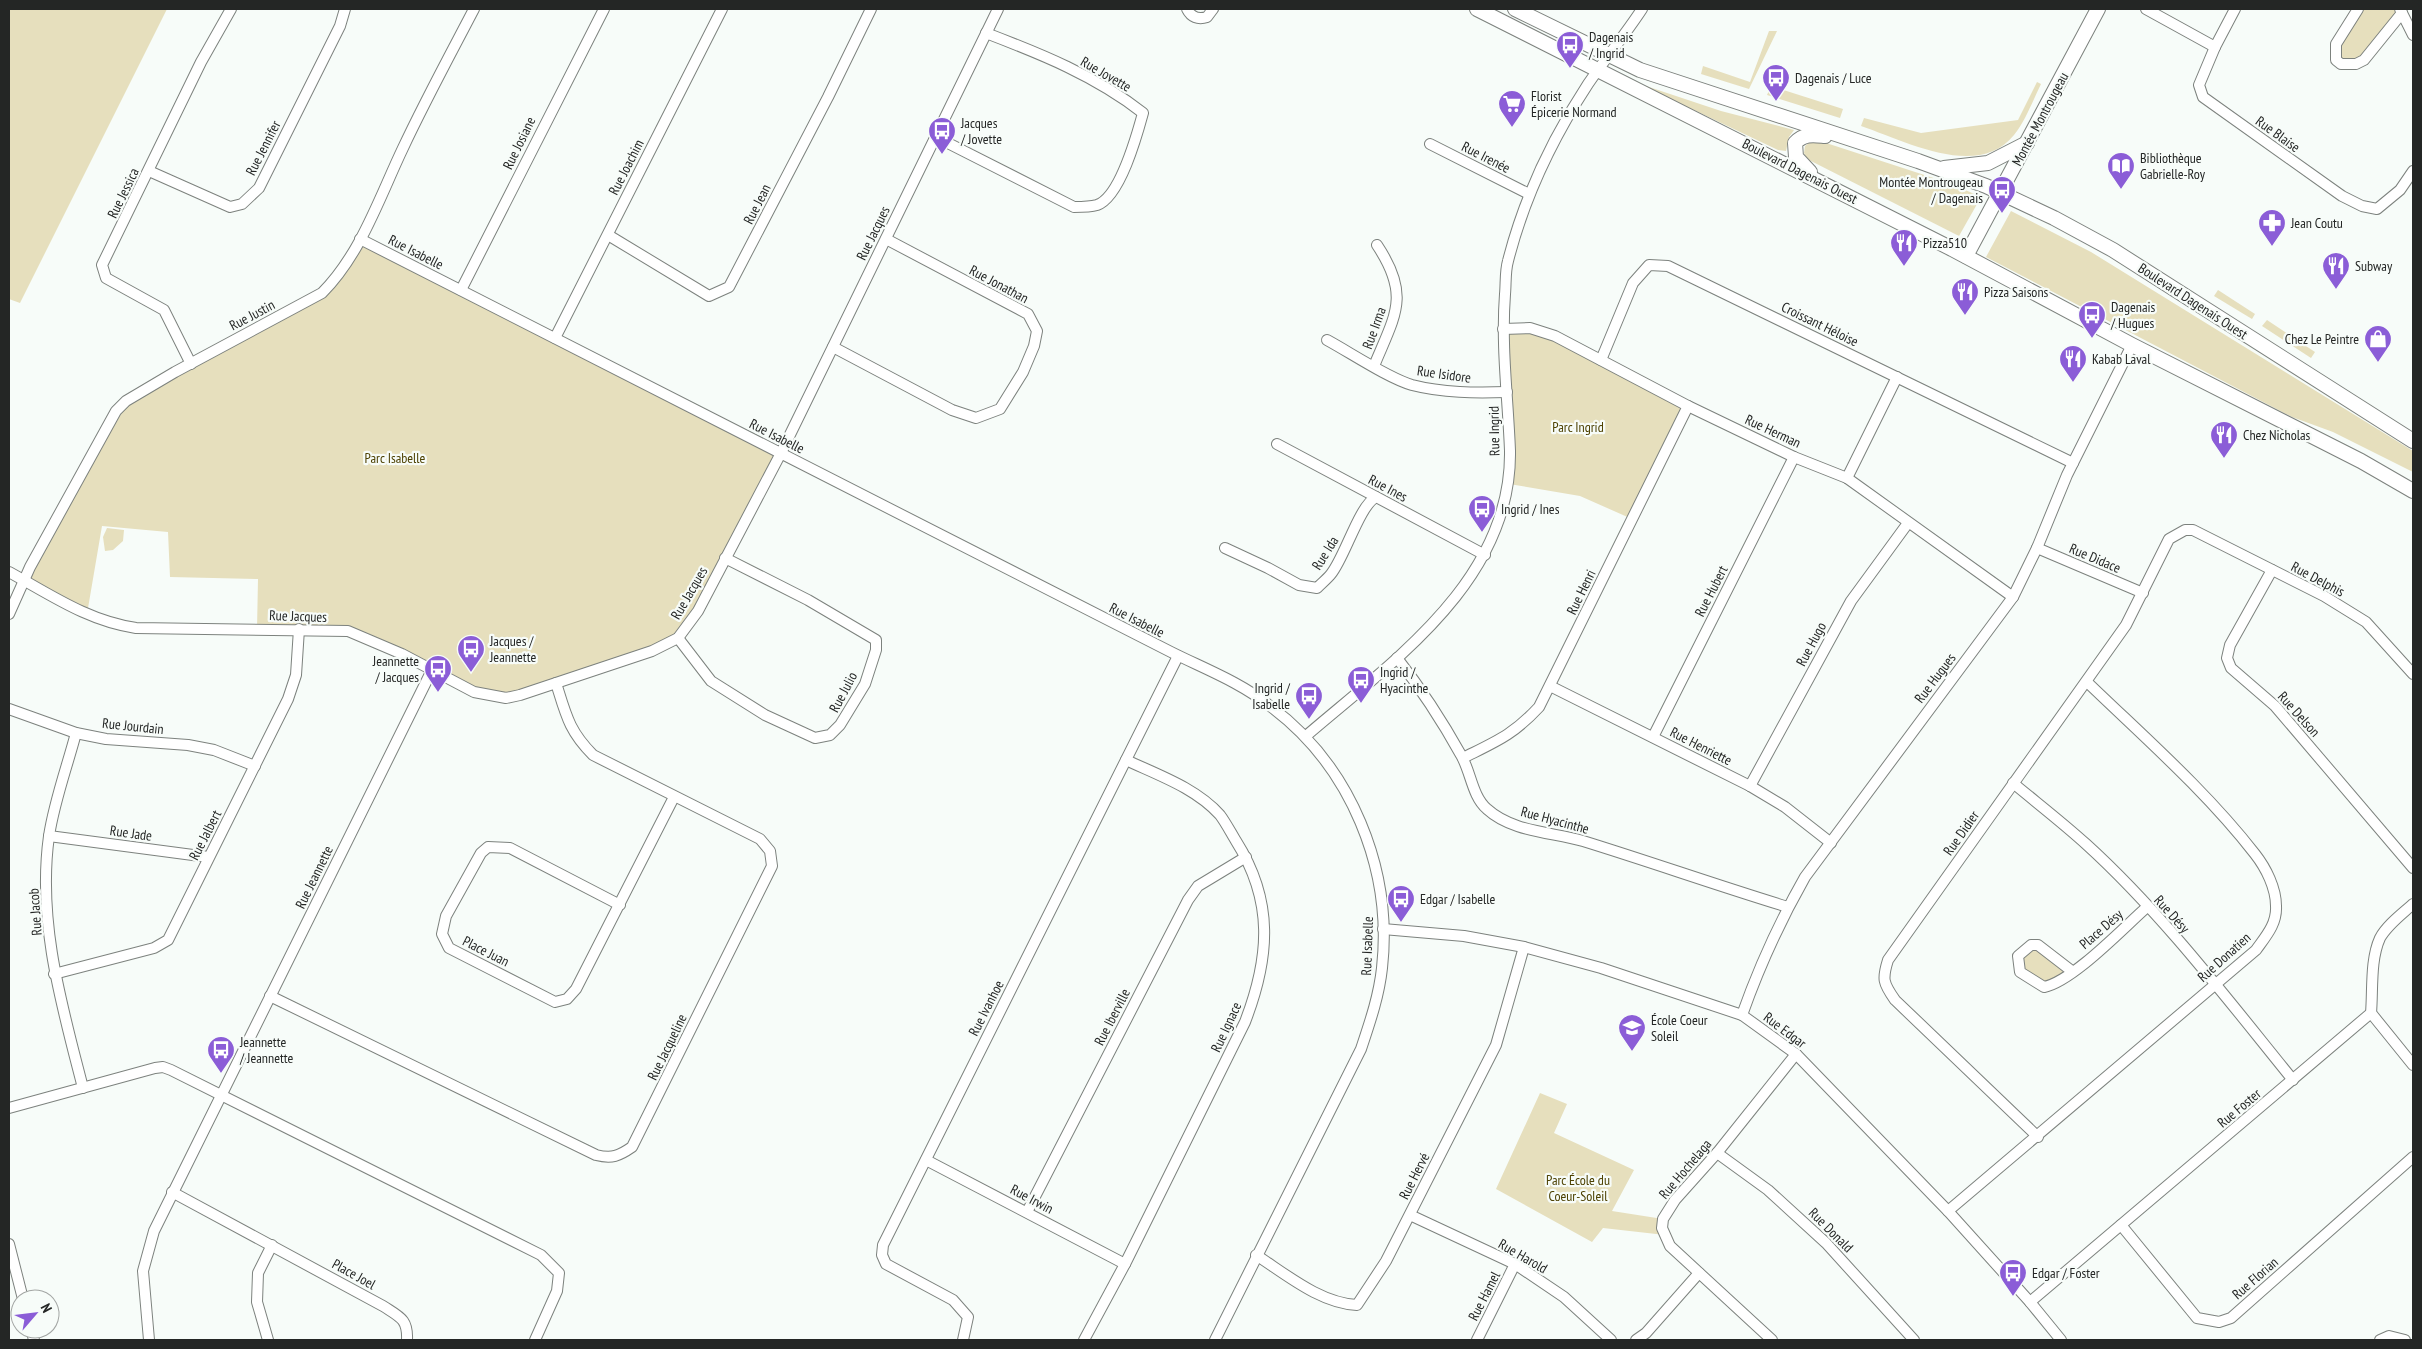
<svg xmlns="http://www.w3.org/2000/svg" width="2422" height="1349" viewBox="0 0 2422 1349" font-family="'PT Sans Narrow',sans-serif">
<style>
.green{fill:#e6dfbd}
.lines{fill:none;stroke-linecap:round;stroke-linejoin:round}
.street-casing{stroke:#7d827e;stroke-width:12}
.secondary-casing{stroke:#7d827e;stroke-width:16}
.street{stroke:#fff;stroke-width:10}
.secondary{stroke:#fff;stroke-width:14}
.labels{text-anchor:middle;stroke-width:4.5;stroke-linejoin:round;paint-order:stroke}
.poi-label{font-size:14px;fill:#242625;stroke:#f7fcf9;text-anchor:start}
.street-label{font-size:14px;fill:#242625;stroke:#f7fcf9}
.park-label{font-size:14px;fill:#4d4102;stroke:#f7fcf9}
</style>
<rect width="100%" height="100%" fill="#f7fcf9"/>
<g class="green">
<polygon points="9,9 167,9 20,303 9,299"/>
<polygon points="2358,9 2400,9 2364,60 2341,64 2336,44"/>
<polygon points="1769,31 1777,31 1749,89 1701,74 1703,66 1750,82"/>
<path d="M2037,82L2041,84C2033,100 2026,120 2014,135C1978,180 1905,141 1861,126L1864,118L1921,133L2018,120Z"/>
<polygon points="1637,83 1721,111 1794,130 1789,137 1786,151 1778,150"/>
<polygon points="1771,86 1843,109 1840,118 1767,95"/>
<polygon points="1820,141 1952,184 1981,197 1959,236 1807,159 1804,153 1805,146 1810,142"/>
<polygon points="2011,211 2091,252 2413,451 2413,472 2333,432 2292,417 1986,257"/>
<polygon points="360,239 781,453 678,638 556,683 491,697 348,631 257,629 258,579 170,577 168,532 102,526 87,614 22,583 124,409 175,372 322,293"/>
<polygon points="2218,290 2255,314 2252,319 2214,296"/>
<polygon points="2267,320 2315,352 2311,358 2262,326"/>
<polygon points="1530,328 1682,403 1683,423 1632,519 1580,496 1509,484 1503,329"/>
<polygon points="107,528 124,530 123,541 113,550 105,551 103,537"/>
<polygon points="2031,945 2073,972 2044,987 2020,972 2018,956"/>
<polygon points="1540,1093 1567,1104 1554,1133 1634,1170 1612,1211 1663,1219 1665,1235 1603,1228 1592,1242 1496,1189"/>
</g>
<g class="lines">
<defs>
<g id="street">
<path d="M1187,9C1191,17 1198,20 1207,17L1213,9"/>
<polyline points="2146,9 2215,47"/>
<polyline points="2235,9 2215,47 2199,85 2203,97 2342,196 2362,206 2377,209 2400,190 2413,171"/>
<polyline points="2358,9 2336,44 2336,60 2341,64 2356,64 2364,60 2402,13"/>
<polyline points="2400,9 2413,35"/>
<path d="M936,137L1074,207C1081,207 1090,207 1097,205C1120,197 1137,135 1143,113C1096,76 1041,54 986,33"/>
<polyline points="1430,144 1529,194"/>
<polyline points="149,171 230,207 242,204 259,188 340,26 345,9"/>
<polyline points="608,235 709,296 729,287 828,97 871,9"/>
<path d="M360,239L1171,652C1205,669 1240,682 1270,706C1351,766 1393,869 1382,968C1379,996 1370,1022 1361,1049L1215,1340"/>
<polyline points="461,290 604,9"/>
<polyline points="1503,329 1530,328 1555,336 1688,406 1794,457 1847,478 2013,597"/>
<polyline points="555,338 722,9"/>
<path d="M1327,340C1351,353 1388,378 1412,385C1443,393 1476,393 1507,392"/>
<polyline points="833,347 952,410 976,418 1000,409 1023,372 1034,346 1037,331 1028,314 886,239"/>
<polyline points="1601,360 1633,283 1649,265 1668,266 2073,463"/>
<polyline points="191,364 164,310 106,278 102,265 201,62 231,9"/>
<path d="M1374,366C1395,315 1411,296 1377,245"/>
<polyline points="1277,444 1485,555"/>
<polyline points="1847,478 1897,377"/>
<path d="M1225,548L1268,568L1299,585L1317,588C1322,583 1327,579 1331,574C1345,557 1359,506 1376,497"/>
<polyline points="2037,548 2143,593"/>
<polyline points="2272,570 2230,645 2227,658 2231,668 2275,706 2413,868"/>
<path d="M9,572C51,595 88,621 136,628L348,631L402,654L474,692L506,698L520,695L652,651L678,638L698,611L781,453L998,9"/>
<path d="M9,614L30,567L116,411L126,401L175,372L322,293C361,254 380,196 403,148C425,101 450,55 474,9"/>
<polyline points="678,638 711,681 765,715 815,738 830,735 840,725 865,684 876,650 876,640 808,600 725,558"/>
<path d="M1397,658C1422,690 1441,719 1461,755C1471,772 1472,796 1487,809C1512,832 1552,832 1583,841C1651,862 1719,886 1788,907"/>
<polyline points="1550,686 1750,786 1785,807 1831,843"/>
<polyline points="9,709 76,733 106,739 188,745 214,750 255,766"/>
<path d="M76,733C67,767 54,802 49,836C37,922 62,1006 83,1088"/>
<path d="M1306,736C1393,661 1512,580 1510,451C1508,398 1501,347 1505,294C1506,284 1505,271 1508,261C1524,198 1552,139 1588,84C1605,59 1625,35 1642,9"/>
<polyline points="1653,737 1794,457"/>
<path d="M1463,758C1497,741 1513,735 1539,707L1688,406"/>
<path d="M2013,783C2037,803 2063,823 2086,844C2162,913 2228,1000 2293,1080"/>
<polyline points="1750,786 1851,601 1908,523"/>
<polyline points="49,836 208,857"/>
<polyline points="620,905 510,848 488,847 481,853 446,916 442,934 449,948 555,1002 567,999 576,989 674,797"/>
<polyline points="1383,929 1464,936 1524,947 1601,968 1742,1015 1796,1054 1948,1211 2030,1302 2061,1340"/>
<path d="M2073,972L2038,945H2031L2018,956L2020,972L2044,987C2073,981 2123,928 2147,907"/>
<polyline points="54,974 154,948 168,940 288,699 296,675 299,629"/>
<path d="M270,996L596,1155C612,1159 619,1156 632,1147L772,866L770,851L760,839L593,755C569,731 566,715 556,683"/>
<polyline points="2371,1013 2413,1065"/>
<path d="M1742,1015C1759,967 1780,921 1805,877L2013,597L2037,548L2067,475L2132,345"/>
<polyline points="9,1108 155,1068 163,1067 171,1070 541,1255 559,1273 557,1291 535,1340"/>
<path d="M2038,1137L1895,1000C1883,983 1882,979 1888,960L2126,625L2169,539L2185,530H2193L2324,596L2366,622L2413,674"/>
<polyline points="1717,1153 1768,1190 1826,1243 1914,1340"/>
<polyline points="926,1160 1125,1264"/>
<path d="M172,1192L383,1306C400,1317 408,1319 407,1340"/>
<path d="M1948,1211L2256,950C2266,936 2277,924 2276,906C2276,888 2266,868 2255,854C2206,791 2144,737 2087,682"/>
<polyline points="1027,1212 1188,900 1198,886 1246,857"/>
<polyline points="1410,1215 1515,1264 1564,1297 1611,1340"/>
<polyline points="2121,1225 2197,1318 2219,1322 2231,1318 2413,1157"/>
<polyline points="9,1244 23,1299"/>
<path d="M1256,1255C1287,1275 1320,1303 1357,1305L1386,1261L1496,1045L1524,947"/>
<path d="M2030,1302L2371,1013C2373,990 2370,960 2380,938C2387,925 2402,914 2413,904"/>
<polyline points="31,1329 34,1340"/>
<polyline points="149,1340 143,1271 154,1231 432,670"/>
<polyline points="268,1340 257,1302 258,1273 272,1245"/>
<polyline points="963,1340 968,1317 953,1300 886,1264 882,1255 883,1245 1178,656"/>
<path d="M1084,1340L1125,1264L1245,1022C1270,957 1274,901 1236,841C1231,833 1226,823 1220,815C1196,788 1158,775 1126,760"/>
<polyline points="1477,1340 1515,1264"/>
<polyline points="1636,1340 1646,1333 1699,1273"/>
<polyline points="1772,1340 1670,1246 1662,1228 1663,1219 1675,1200 1717,1153 1796,1054"/>
<polyline points="2380,1340 2389,1336 2405,1340"/>
</g>
<g id="secondary">
<polyline points="1477,9 1952,249 2132,345 2361,461 2413,491"/>
<polyline points="1515,9 1640,70 1918,161 1986,186 2054,218 2113,250 2413,441"/>
<polyline points="1944,168 1988,163 2027,143"/>
<path d="M1810,172L1796,157L1795,143C1804,133 1814,135 1825,136"/>
<polyline points="1966,256 2098,9"/>
</g>
</defs>
<use href="#street" class="street-casing"/>
<use href="#secondary" class="secondary-casing"/>
<use href="#street" class="street"/>
<use href="#secondary" class="secondary"/>
</g>
<defs>
<symbol id="bus-pin" viewBox="-11 -11 22 30"><path d="M0 17L-7.5 6A9.5 9.5 0 1 1 7.5 6Z" fill="#8b5dd7" stroke="#f7fcf9"/><path d="M-5-6H5V4H4V6H2V4H-2V6H-4V4H-5ZM-3.5-4V0h7V-4ZM-3.5 1.2v1.5H-2V1.2ZM2 1.2v1.5H3.5V1.2Z" fill="#fff"/></symbol>
<symbol id="supermarket-pin" viewBox="-11 -11 22 30"><path d="M0 17L-7.5 6A9.5 9.5 0 1 1 7.5 6Z" fill="#8b5dd7" stroke="#f7fcf9"/><path d="M-6-5.5h2.5l.6 2H6L4.5 2H-2.5L-4.4-4H-6ZM-1.5 3.2a1.3 1.3 0 1 0 .1 0ZM3 3.2a1.3 1.3 0 1 0 .1 0Z" fill="#fff"/></symbol>
<symbol id="library-pin" viewBox="-11 -11 22 30"><path d="M0 17L-7.5 6A9.5 9.5 0 1 1 7.5 6Z" fill="#8b5dd7" stroke="#f7fcf9"/><path d="M-6-4Q-3-5.5-.7-3.5V5Q-3 3-6 4ZM6-4Q3-5.5 .7-3.5V5Q3 3 6 4Z" fill="#fff"/></symbol>
<symbol id="pharmacy-pin" viewBox="-11 -11 22 30"><path d="M0 17L-7.5 6A9.5 9.5 0 1 1 7.5 6Z" fill="#8b5dd7" stroke="#f7fcf9"/><path d="M-2-6h4v4h4v4h-4v4h-4v-4h-4v-4h4Z" fill="#fff"/></symbol>
<symbol id="restaurant-pin" viewBox="-11 -11 22 30"><path d="M0 17L-7.5 6A9.5 9.5 0 1 1 7.5 6Z" fill="#8b5dd7" stroke="#f7fcf9"/><path d="M-5-6h1v4h1v-4h1v4h1v-4h1v5L-1.5 .5V6h-2V.5L-5-1ZM5-6V6H3V1.5H1.5Q1.5-4 5-6Z" fill="#fff"/></symbol>
<symbol id="shop-pin" viewBox="-11 -11 22 30"><path d="M0 17L-7.5 6A9.5 9.5 0 1 1 7.5 6Z" fill="#8b5dd7" stroke="#f7fcf9"/><path d="M-5-2.5h2.3a2.7 3.5 0 0 1 5.4 0H5L5.5 6h-11ZM-1.5-2.5h3a1.5 2.3 0 0 0-3 0Z" fill="#fff"/></symbol>
<symbol id="school-pin" viewBox="-11 -11 22 30"><path d="M0 17L-7.5 6A9.5 9.5 0 1 1 7.5 6Z" fill="#8b5dd7" stroke="#f7fcf9"/><path d="M0-5L7-2L0 1L-7-2ZM-4 1L0 2.5L4 1V4Q0 6-4 4Z" fill="#fff"/></symbol>
</defs>
<g fill-rule="evenodd">
<use href="#bus-pin" x="1554" y="29" width="32" height="43"/>
<use href="#bus-pin" x="1760" y="62" width="32" height="43"/>
<use href="#supermarket-pin" x="1496" y="88" width="32" height="43"/>
<use href="#bus-pin" x="926" y="115" width="32" height="43"/>
<use href="#library-pin" x="2105" y="150" width="32" height="43"/>
<use href="#bus-pin" x="1986" y="174" width="32" height="43"/>
<use href="#pharmacy-pin" x="2256" y="207" width="32" height="43"/>
<use href="#restaurant-pin" x="1888" y="227" width="32" height="43"/>
<use href="#restaurant-pin" x="2320" y="250" width="32" height="43"/>
<use href="#restaurant-pin" x="1949" y="276" width="32" height="43"/>
<use href="#bus-pin" x="2076" y="299" width="32" height="43"/>
<use href="#shop-pin" x="2362" y="323" width="32" height="43"/>
<use href="#restaurant-pin" x="2057" y="343" width="32" height="43"/>
<use href="#restaurant-pin" x="2208" y="419" width="32" height="43"/>
<use href="#bus-pin" x="1466" y="493" width="32" height="43"/>
<use href="#bus-pin" x="455" y="633" width="32" height="43"/>
<use href="#bus-pin" x="422" y="653" width="32" height="43"/>
<use href="#bus-pin" x="1345" y="664" width="32" height="43"/>
<use href="#bus-pin" x="1293" y="680" width="32" height="43"/>
<use href="#bus-pin" x="1385" y="883" width="32" height="43"/>
<use href="#school-pin" x="1616" y="1012" width="32" height="43"/>
<use href="#bus-pin" x="205" y="1034" width="32" height="43"/>
<use href="#bus-pin" x="1997" y="1257" width="32" height="43"/>
</g>
<g class="labels">
<g class="poi-label">
<text x="1589" y="42">Dagenais<tspan x="1589" dy="16">/ Ingrid</tspan></text>
<text x="1795" y="83">Dagenais / Luce</text>
<text x="1531" y="101">Florist<tspan x="1531" dy="16">Épicerie Normand</tspan></text>
<text x="961" y="128">Jacques<tspan x="961" dy="16">/ Jovette</tspan></text>
<text x="2140" y="163">Bibliothèque<tspan x="2140" dy="16">Gabrielle-Roy</tspan></text>
<text x="1983" y="187" text-anchor="end">Montée Montrougeau<tspan x="1983" dy="16">/ Dagenais</tspan></text>
<text x="2291" y="228">Jean Coutu</text>
<text x="1923" y="248">Pizza510</text>
<text x="2355" y="271">Subway</text>
<text x="1984" y="297">Pizza Saisons</text>
<text x="2111" y="312">Dagenais<tspan x="2111" dy="16">/ Hugues</tspan></text>
<text x="2359" y="344" text-anchor="end">Chez Le Peintre</text>
<text x="2092" y="364">Kabab Laval</text>
<text x="2243" y="440">Chez Nicholas</text>
<text x="1501" y="514">Ingrid / Ines</text>
<text x="490" y="646">Jacques /<tspan x="490" dy="16">Jeannette</tspan></text>
<text x="419" y="666" text-anchor="end">Jeannette<tspan x="419" dy="16">/ Jacques</tspan></text>
<text x="1380" y="677">Ingrid /<tspan x="1380" dy="16">Hyacinthe</tspan></text>
<text x="1290" y="693" text-anchor="end">Ingrid /<tspan x="1290" dy="16">Isabelle</tspan></text>
<text x="1420" y="904">Edgar / Isabelle</text>
<text x="1651" y="1025">École Coeur<tspan x="1651" dy="16">Soleil</tspan></text>
<text x="240" y="1047">Jeannette<tspan x="240" dy="16">/ Jeannette</tspan></text>
<text x="2032" y="1278">Edgar / Foster</text>
</g>
<g class="street-label">
<text transform="translate(1106 74) rotate(30)" y="5">Rue Jovette</text>
<text transform="translate(2040 119) rotate(-62)" y="5">Montée Montrougeau</text>
<text transform="translate(2278 134) rotate(36)" y="5">Rue Blaise</text>
<text transform="translate(519 143) rotate(-64)" y="5">Rue Josiane</text>
<text transform="translate(263 148) rotate(-63)" y="5">Rue Jennifer</text>
<text transform="translate(1486 157) rotate(27)" y="5">Rue Irenée</text>
<text transform="translate(626 167) rotate(-63)" y="5">Rue Joachim</text>
<text transform="translate(1800 171) rotate(27)" y="5">Boulevard Dagenais Ouest</text>
<text transform="translate(123 193) rotate(-64)" y="5">Rue Jessica</text>
<text transform="translate(757 204) rotate(-63)" y="5">Rue Jean</text>
<text transform="translate(873 233) rotate(-64)" y="5">Rue Jacques</text>
<text transform="translate(416 252) rotate(27)" y="5">Rue Isabelle</text>
<text transform="translate(999 284) rotate(28)" y="5">Rue Jonathan</text>
<text transform="translate(2193 301) rotate(33)" y="5">Boulevard Dagenais Ouest</text>
<text transform="translate(252 315) rotate(-28)" y="5">Rue Justin</text>
<text transform="translate(1820 324) rotate(26)" y="5">Croissant Héloise</text>
<text transform="translate(1374 328) rotate(-70)" y="5">Rue Irma</text>
<text transform="translate(1444 374) rotate(8)" y="5">Rue Isidore</text>
<text transform="translate(1494 431) rotate(-91)" y="5">Rue Ingrid</text>
<text transform="translate(1773 431) rotate(25)" y="5">Rue Herman</text>
<text transform="translate(777 436) rotate(27)" y="5">Rue Isabelle</text>
<text transform="translate(1388 488) rotate(28)" y="5">Rue Ines</text>
<text transform="translate(1325 553) rotate(-58)" y="5">Rue Ida</text>
<text transform="translate(2095 558) rotate(23)" y="5">Rue Didace</text>
<text transform="translate(2318 579) rotate(28)" y="5">Rue Delphis</text>
<text transform="translate(1711 591) rotate(-63)" y="5">Rue Hubert</text>
<text transform="translate(1581 592) rotate(-64)" y="5">Rue Henri</text>
<text transform="translate(689 593) rotate(-60)" y="5">Rue Jacques</text>
<text transform="translate(298 616) rotate(2)" y="5">Rue Jacques</text>
<text transform="translate(1137 620) rotate(27)" y="5">Rue Isabelle</text>
<text transform="translate(1811 644) rotate(-62)" y="5">Rue Hugo</text>
<text transform="translate(1935 678) rotate(-53)" y="5">Rue Hugues</text>
<text transform="translate(843 692) rotate(-62)" y="5">Rue Julio</text>
<text transform="translate(2299 714) rotate(48)" y="5">Rue Delson</text>
<text transform="translate(133 726) rotate(6)" y="5">Rue Jourdain</text>
<text transform="translate(1701 746) rotate(27)" y="5">Rue Henriette</text>
<text transform="translate(1555 820) rotate(15)" y="5">Rue Hyacinthe</text>
<text transform="translate(131 833) rotate(8)" y="5">Rue Jade</text>
<text transform="translate(1961 833) rotate(-55)" y="5">Rue Didier</text>
<text transform="translate(205 835) rotate(-63)" y="5">Rue Jalbert</text>
<text transform="translate(314 877) rotate(-64)" y="5">Rue Jeannette</text>
<text transform="translate(35 912) rotate(-94)" y="5">Rue Jacob</text>
<text transform="translate(2172 914) rotate(48)" y="5">Rue Désy</text>
<text transform="translate(2101 929) rotate(-41)" y="5">Place Désy</text>
<text transform="translate(1367 946) rotate(-88)" y="5">Rue Isabelle</text>
<text transform="translate(486 951) rotate(27)" y="5">Place Juan</text>
<text transform="translate(2224 957) rotate(-42)" y="5">Rue Donatien</text>
<text transform="translate(986 1008) rotate(-63)" y="5">Rue Ivanhoe</text>
<text transform="translate(1112 1017) rotate(-63)" y="5">Rue Iberville</text>
<text transform="translate(1226 1027) rotate(-65)" y="5">Rue Ignace</text>
<text transform="translate(1785 1030) rotate(37)" y="5">Rue Edgar</text>
<text transform="translate(667 1047) rotate(-64)" y="5">Rue Jacqueline</text>
<text transform="translate(2239 1108) rotate(-40)" y="5">Rue Foster</text>
<text transform="translate(1685 1169) rotate(-50)" y="5">Rue Hochelaga</text>
<text transform="translate(1414 1176) rotate(-63)" y="5">Rue Hervé</text>
<text transform="translate(1032 1199) rotate(28)" y="5">Rue Irwin</text>
<text transform="translate(1831 1230) rotate(45)" y="5">Rue Donald</text>
<text transform="translate(1523 1256) rotate(30)" y="5">Rue Harold</text>
<text transform="translate(354 1274) rotate(29)" y="5">Place Joel</text>
<text transform="translate(2255 1278) rotate(-41)" y="5">Rue Florian</text>
<text transform="translate(1484 1296) rotate(-63)" y="5">Rue Hamel</text>
</g>
<g class="park-label">
<text x="1578" y="432">Parc Ingrid</text>
<text x="395" y="463">Parc Isabelle</text>
<text x="1578" y="1185">Parc École du<tspan x="1578" dy="16">Coeur-Soleil</tspan></text>
</g>
</g>
<rect width="2422" height="1349" fill="none" stroke="#242625" stroke-width="20"/>
<g transform="translate(35 1314) rotate(62)"><circle r="24" fill="#f7fcf9" stroke="#a3a6a4"/>
<path d="M0-4L9 19L0 12L-9 19Z" fill="#8b5dd7"/>
<text y="-8" font-size="14" font-weight="bold" text-anchor="middle" fill="#242625">N</text>
</g>
</svg>
